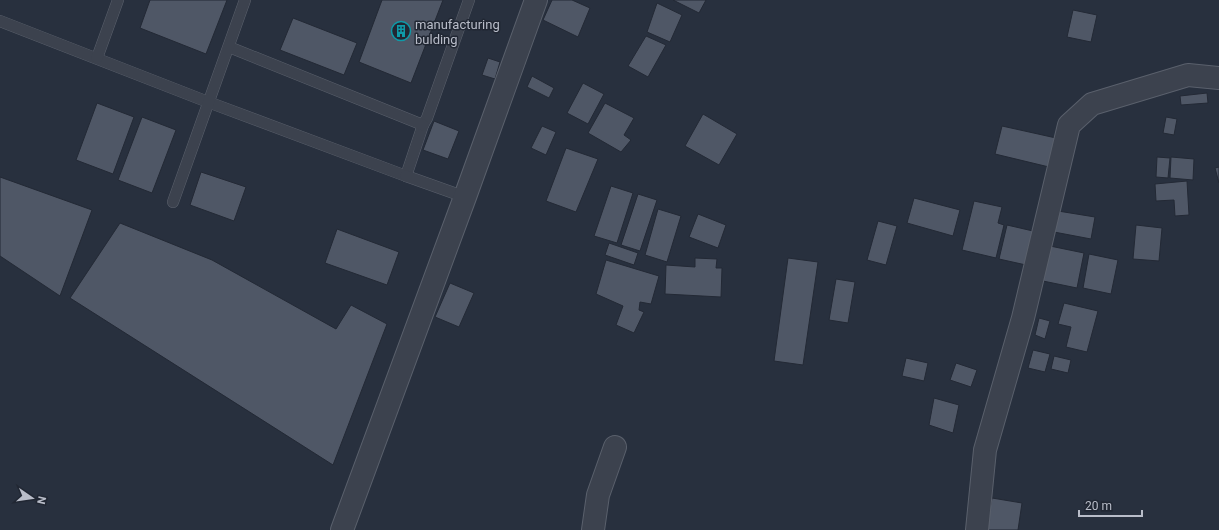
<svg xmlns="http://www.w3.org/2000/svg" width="1219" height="530" viewBox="0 0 1219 530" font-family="Roboto,sans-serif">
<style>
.building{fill:#4f5766;stroke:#232935}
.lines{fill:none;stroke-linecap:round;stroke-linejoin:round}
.lane-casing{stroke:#5a606c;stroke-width:12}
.street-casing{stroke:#5a606c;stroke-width:24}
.lane{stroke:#3c424e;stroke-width:11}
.street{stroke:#3c424e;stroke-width:22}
.labels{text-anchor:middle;stroke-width:3;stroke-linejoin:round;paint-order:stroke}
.poi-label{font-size:13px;fill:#b9bdc9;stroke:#212733;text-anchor:start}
</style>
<rect width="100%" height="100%" fill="#28303e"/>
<g class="building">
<polygon points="150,0 227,0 206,54 140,28"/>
<polygon points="382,0 443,0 411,83 359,62"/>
<polygon points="552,0 572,0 590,8 578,37 543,20"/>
<polygon points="673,0 706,0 699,13"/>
<polygon points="657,3 682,15 670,42 647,32"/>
<polygon points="1073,10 1097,15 1091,42 1067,37"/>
<polygon points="293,18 357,43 344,75 280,50"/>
<polygon points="646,36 666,45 648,77 628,66"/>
<polygon points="488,58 500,62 495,79 482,75"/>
<polygon points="532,76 554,88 549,98 527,87"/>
<polygon points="583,83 604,94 588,124 567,113"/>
<polygon points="1207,93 1208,103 1181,105 1180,96"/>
<polygon points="97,103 134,117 113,174 76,160"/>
<polygon points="605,103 634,118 624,135 631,140 621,152 588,133"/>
<polygon points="703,114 737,134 719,165 685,146"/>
<polygon points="142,117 176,130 152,193 118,180"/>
<polygon points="1166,117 1177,119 1174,135 1163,133"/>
<polygon points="434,121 459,131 448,159 423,150"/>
<polygon points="542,126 556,132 546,155 531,148"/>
<polygon points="1002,126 1056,138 1049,167 995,154"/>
<polygon points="566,148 598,159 576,212 546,201"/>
<polygon points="1157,157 1170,158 1168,178 1156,177"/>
<polygon points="1171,157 1194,159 1193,180 1170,178"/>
<polygon points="1219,167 1219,183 1215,168"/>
<polygon points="201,172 246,187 234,221 190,205"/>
<polygon points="0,177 92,210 60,296 0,256"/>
<polygon points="1187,181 1189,215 1175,216 1174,200 1156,201 1155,184"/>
<polygon points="611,186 633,193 617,243 594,236"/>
<polygon points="638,194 657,200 640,251 621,245"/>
<polygon points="914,198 960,210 953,236 907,223"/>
<polygon points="974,201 1002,207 998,223 1004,225 996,258 962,250"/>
<polygon points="658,209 681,216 667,262 645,255"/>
<polygon points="1058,211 1095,217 1091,239 1054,232"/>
<polygon points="698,214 726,225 718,248 689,237"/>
<polygon points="878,221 897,226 886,265 867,260"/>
<polygon points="120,223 212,260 336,329 351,305 387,324 333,465 70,298"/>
<polygon points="1007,225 1033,231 1026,265 999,259"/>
<polygon points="1136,225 1162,228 1159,261 1133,259"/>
<polygon points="337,229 399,252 387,285 325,263"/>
<polygon points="609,243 638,253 634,265 605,255"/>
<polygon points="1050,246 1084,253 1077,288 1043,281"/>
<polygon points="1089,254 1118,260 1111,294 1083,288"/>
<polygon points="695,258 717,259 716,268 722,268 721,297 665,294 666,265 695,267"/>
<polygon points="788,258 818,262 803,365 774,361"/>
<polygon points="606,260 659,276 651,304 640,302 639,310 644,312 634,333 616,325 623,306 596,294"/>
<polygon points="836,279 855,282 848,323 829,320"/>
<polygon points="450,283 474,293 459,327 435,317"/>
<polygon points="1064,303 1098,311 1087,352 1066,347 1071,327 1058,324"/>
<polygon points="1039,318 1050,321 1045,339 1035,335"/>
<polygon points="1033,350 1050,354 1045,372 1028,368"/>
<polygon points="1054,356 1071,360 1068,373 1051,369"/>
<polygon points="906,358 928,363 924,381 902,376"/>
<polygon points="956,363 977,370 971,387 950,380"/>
<polygon points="934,398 959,405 953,433 929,425"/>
<polygon points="992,498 1022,503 1018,530 986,530"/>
</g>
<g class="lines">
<defs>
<g id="lane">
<polyline points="0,21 208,102 406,176 423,125 427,118 469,0"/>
<polyline points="229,47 423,125"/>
<polyline points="97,58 118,0"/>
<polyline points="406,176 465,197"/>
<polyline points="173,202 245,0"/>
</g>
<g id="street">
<polyline points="342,530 465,197 536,0"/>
<polyline points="593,530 598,495 615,447"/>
<polyline points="977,530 985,450 1023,318 1069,125 1092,104 1188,75 1219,78"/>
</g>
</defs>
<use href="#lane" class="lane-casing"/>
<use href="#street" class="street-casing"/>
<use href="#lane" class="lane"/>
<use href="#street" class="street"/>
</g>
<defs>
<symbol id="building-ring" viewBox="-11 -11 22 22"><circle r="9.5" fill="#212733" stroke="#0f9aa8" stroke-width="1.5"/><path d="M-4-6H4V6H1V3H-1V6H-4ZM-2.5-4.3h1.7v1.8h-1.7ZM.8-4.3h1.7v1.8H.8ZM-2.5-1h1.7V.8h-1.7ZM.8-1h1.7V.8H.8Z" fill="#0f9aa8"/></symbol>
</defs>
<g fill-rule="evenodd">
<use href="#building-ring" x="390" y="20" width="22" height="22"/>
</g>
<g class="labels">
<g class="poi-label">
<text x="415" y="29">manufacturing<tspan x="415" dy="15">bulding</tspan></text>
</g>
</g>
<g transform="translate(32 498) rotate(103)" stroke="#212733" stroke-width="3" paint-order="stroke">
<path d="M0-3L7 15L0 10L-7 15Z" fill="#b9bdc9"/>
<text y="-6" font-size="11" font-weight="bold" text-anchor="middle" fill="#b9bdc9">N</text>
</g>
<path d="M1079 510v6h63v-6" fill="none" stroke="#b9bdc9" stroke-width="2"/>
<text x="1085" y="510" font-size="12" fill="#b9bdc9" stroke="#212733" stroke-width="3" paint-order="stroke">20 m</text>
</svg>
